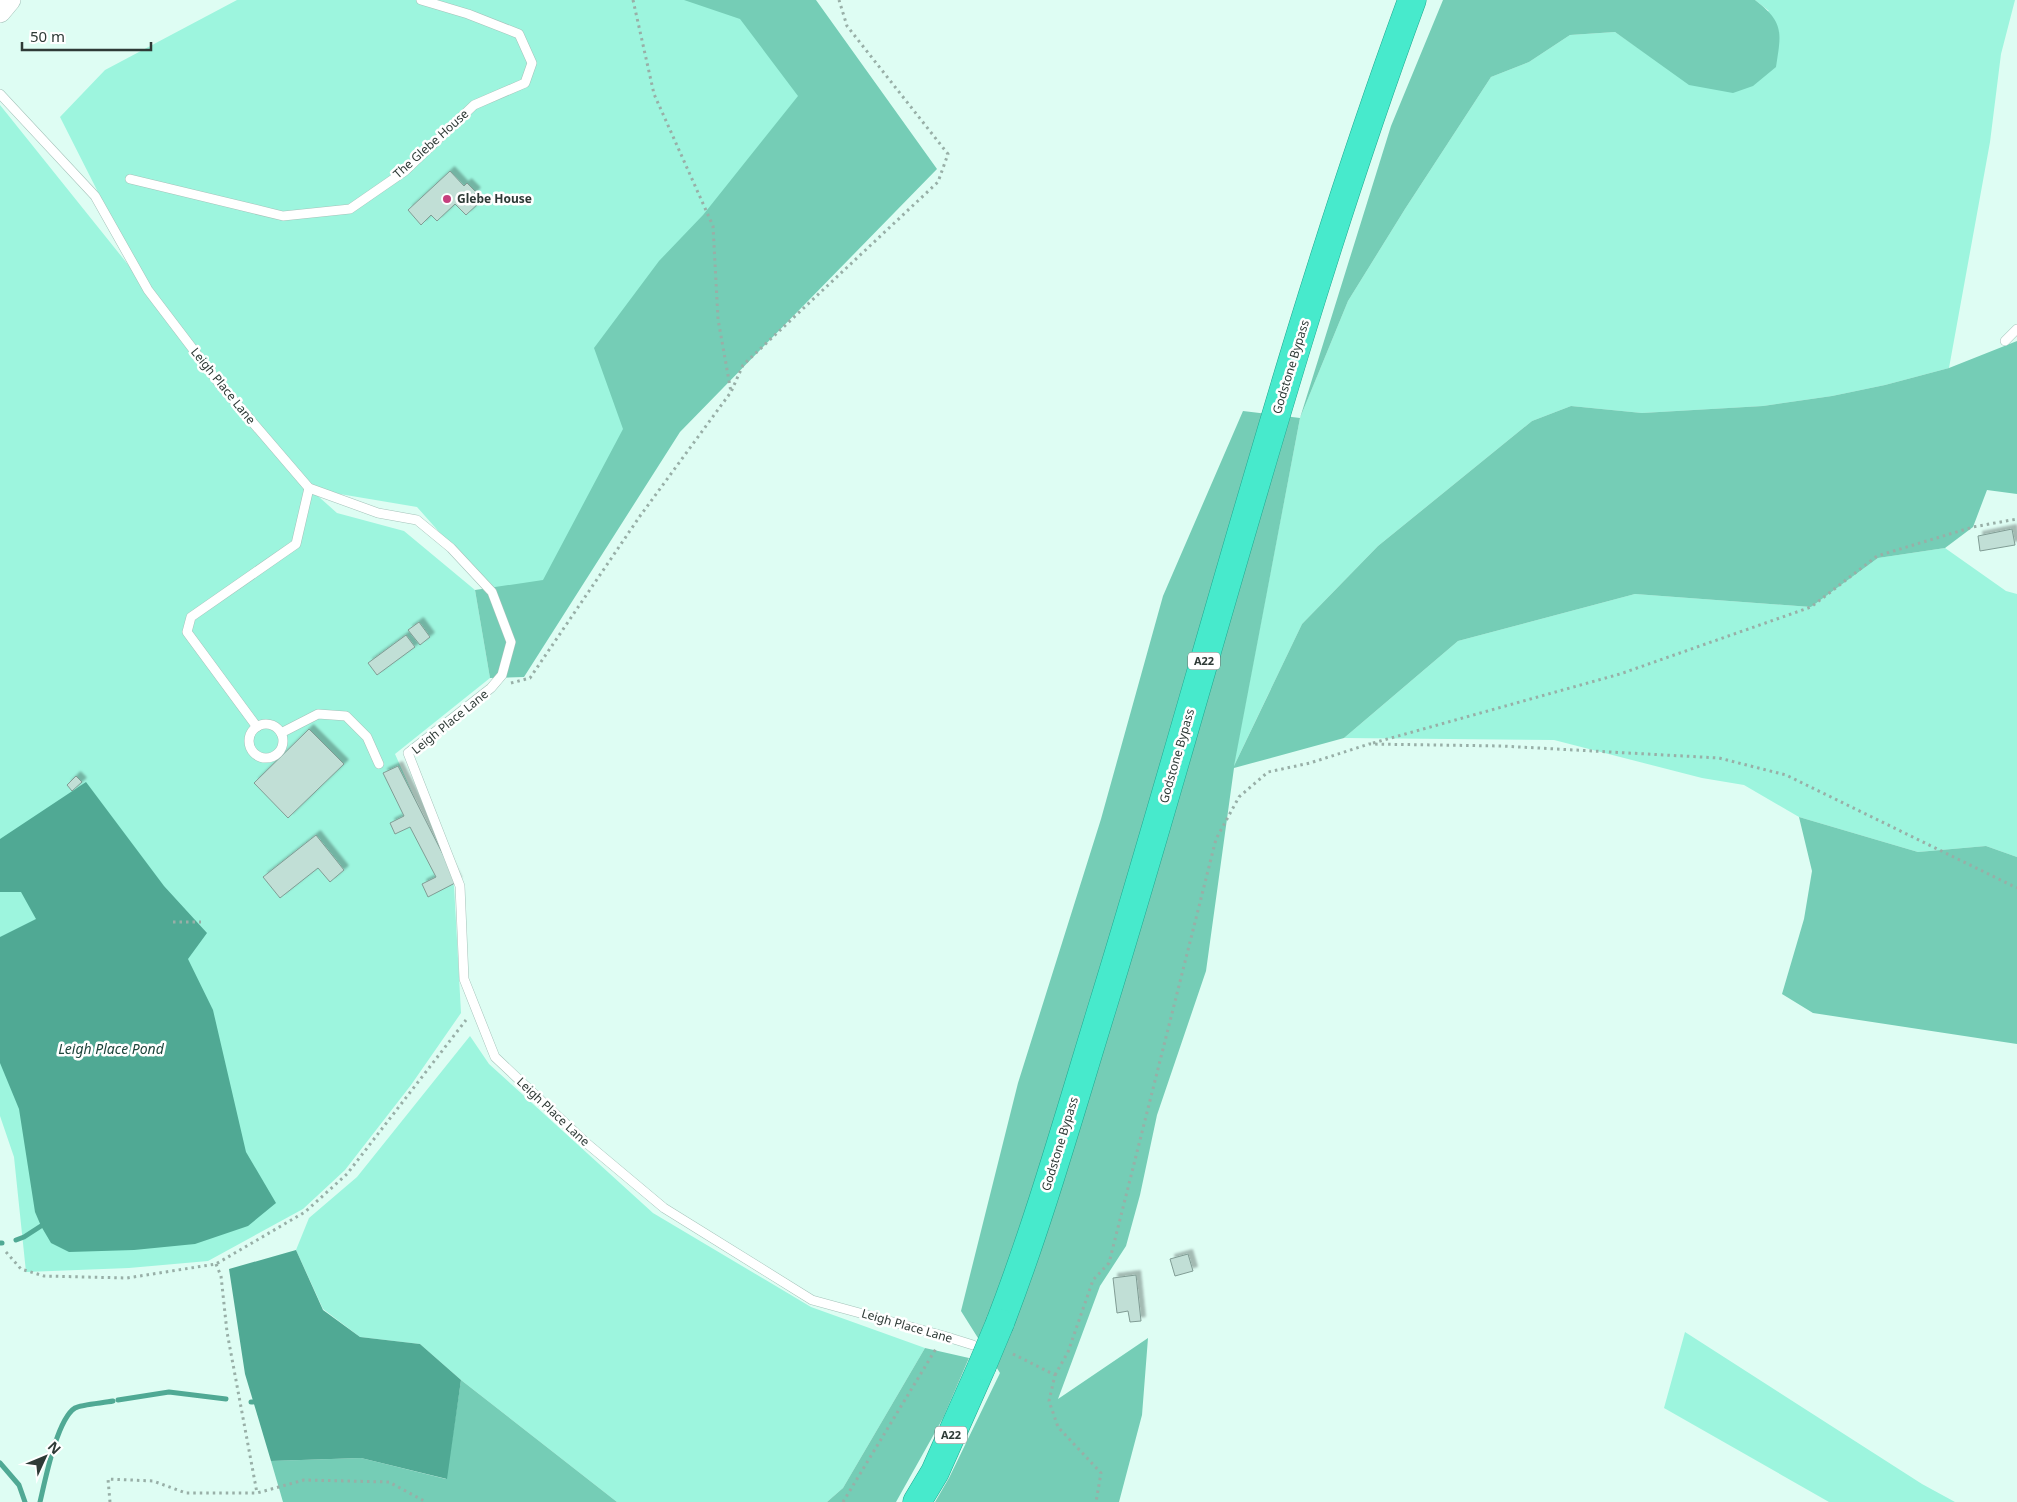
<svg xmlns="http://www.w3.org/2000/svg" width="2017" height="1502" viewBox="0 0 2017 1502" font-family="'Noto Sans',sans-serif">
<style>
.green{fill:#9df5de}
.forest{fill:#75cdb6}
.water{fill:#50a994}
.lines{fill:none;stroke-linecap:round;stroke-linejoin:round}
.stream{stroke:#50a994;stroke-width:5}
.building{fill:#c1dfd6;stroke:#809c94;filter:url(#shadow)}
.service-casing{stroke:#a5c3ba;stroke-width:10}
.tertiary-casing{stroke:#a5c3ba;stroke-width:22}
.trunk-casing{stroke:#20a890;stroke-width:29}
.path{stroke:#98afa7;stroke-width:3;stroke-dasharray:2.5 4;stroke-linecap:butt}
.service{stroke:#fff;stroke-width:9}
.tertiary{stroke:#fff;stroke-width:21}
.trunk{stroke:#47eacc;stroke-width:28}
.trunk-bridge-casing{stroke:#20a890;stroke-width:29;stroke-linecap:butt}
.trunk-bridge{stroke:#47eacc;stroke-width:28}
.poi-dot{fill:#c63f7e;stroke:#fff;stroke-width:2}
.labels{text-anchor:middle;stroke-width:5;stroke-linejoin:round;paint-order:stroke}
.shield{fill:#fff;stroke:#6d7572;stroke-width:1}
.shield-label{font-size:11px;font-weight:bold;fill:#2e3a36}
.street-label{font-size:12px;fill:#2e3a36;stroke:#fff}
.poi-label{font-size:12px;font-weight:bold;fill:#2e3a36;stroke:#fff;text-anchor:start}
.water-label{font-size:14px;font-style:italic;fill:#1c453b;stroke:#fff}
</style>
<defs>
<filter id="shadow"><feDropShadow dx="4.5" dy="-4.5" stdDeviation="1" flood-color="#0004"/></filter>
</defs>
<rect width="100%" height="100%" fill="#defdf3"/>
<g class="green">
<polygon points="237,0 806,0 924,170 699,393 528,632 417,507 310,489 337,513 404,531 475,590 490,678 395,754 454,886 461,1013 411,1085 345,1170 303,1209 208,1261 129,1268 26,1272 14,1157 0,1116 0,105 146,287 60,117 105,70"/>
<polygon points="1755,0 2015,0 2001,54 1990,142 1949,368 1885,385 1832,396 1763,406 1642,413 1571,406 1532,421 1378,546 1302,624 1233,768 1300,418 1348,301 1405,209 1491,77 1529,62 1570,35 1615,32 1651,57 1769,11"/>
<polygon points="1945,548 2006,591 2017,594 2017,857 1986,846 1918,852 1799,817 1744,785 1702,778 1554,740 1344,738 1458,641 1635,594 1811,607 1878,558"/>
<polygon points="470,1036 489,1064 653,1213 811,1307 925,1348 843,1488 827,1502 617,1502 461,1380 420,1344 360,1337 323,1309 296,1250 309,1218 357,1177"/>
<polygon points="1685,1332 1922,1484 1955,1502 1829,1502 1664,1408"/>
</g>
<g class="forest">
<polygon points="684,0 816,0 937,169 680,432 524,677 490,678 475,590 543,580 623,429 594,348 659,261 703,215 798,96 740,19"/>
<path d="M1443,0H1755C1785,23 1781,33 1776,67L1753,86L1733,93L1689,85L1615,32L1570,35L1529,62L1491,77L1405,209L1348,301L1300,418L1234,766L1302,624L1378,546L1532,421L1571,406L1642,413L1763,406L1832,396L1885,385L1949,368L2017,341V494L1987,490L1973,527L1945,548L1878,558L1811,607L1635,594L1458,641L1344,738L1234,768L1206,971L1157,1115L1140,1195L1126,1246L1100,1286L1058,1399L1148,1338L1142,1415L1119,1502H935L949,1478L1000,1373L961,1311L1018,1083L1101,819L1163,596L1243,411L1300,418L1391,126Z"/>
<polygon points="1799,817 1918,852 1986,846 2017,857 2017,1044 1813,1013 1782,994 1804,919 1812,871"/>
<polygon points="925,1348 969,1358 943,1418 896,1502 827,1502 843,1488"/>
<polygon points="461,1380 617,1502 283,1502 271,1461 361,1458 446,1479"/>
</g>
<g class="water">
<polygon points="86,782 164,886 207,933 188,959 213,1010 246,1152 276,1203 248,1226 195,1244 134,1250 69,1252 51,1243 41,1226 35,1212 19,1109 0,1063 0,937 36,919 21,892 0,892 0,839"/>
<polygon points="296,1250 323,1310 360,1337 420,1344 461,1380 447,1479 361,1458 271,1461 245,1374 229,1269"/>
</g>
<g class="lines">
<g class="stream">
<polyline points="16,1240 24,1237 41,1226"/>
<polyline points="0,1243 2,1243"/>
<polyline points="118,1400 169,1392 226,1399"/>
<polyline points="251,1402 253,1402"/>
<polyline points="0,1463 19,1485 25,1502"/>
<path d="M40,1502C45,1481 57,1419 75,1408C82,1404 104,1403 113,1401"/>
</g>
</g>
<g class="building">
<polygon points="450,171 464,186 467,183 476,192 472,196 479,203 466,215 455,204 437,221 431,215 421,225 408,210"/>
<polygon points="2012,529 2015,545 1980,551 1978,536"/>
<polygon points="419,622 430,637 420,645 408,630"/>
<polygon points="406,635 415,647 377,675 368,663"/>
<polygon points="309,729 344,764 288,818 254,783"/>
<polygon points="398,766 457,882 428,897 422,884 436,877 410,827 395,834 390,823 404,816 383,773"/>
<polygon points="76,776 82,782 72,791 67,785"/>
<polygon points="316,835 344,870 330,882 318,868 280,898 263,877"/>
<polygon points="1188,1254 1193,1271 1175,1276 1170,1259"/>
<polygon points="1136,1275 1141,1321 1130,1322 1128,1311 1117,1313 1113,1278"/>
</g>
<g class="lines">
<defs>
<g id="service">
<polyline points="0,94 95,196 148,290 218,382 309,488 378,513 417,520 451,548 492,592 511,642 502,675 491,688 408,753 460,886 464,979 495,1057 584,1141 664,1208 812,1300 944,1336 973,1345"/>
<polyline points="130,179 283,216 350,209 405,171 474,105 525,83 532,63 519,34 468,14 421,0"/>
<polyline points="2005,341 2017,329"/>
<circle cx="266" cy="741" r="17"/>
<polyline points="257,727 187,632 191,617 296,544 309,488"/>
<polyline points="281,733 318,714 346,716 367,737 379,764"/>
</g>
<polyline id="tertiary" points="0,12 10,0"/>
<g id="trunk">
<path d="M1000,1323C1040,1219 1070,1112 1103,1005C1206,670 1291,329 1412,0"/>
<polyline points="917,1502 935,1472 982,1366"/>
</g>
</defs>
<use href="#service" class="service-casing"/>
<use href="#tertiary" class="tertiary-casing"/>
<use href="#trunk" class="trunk-casing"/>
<g class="path">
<polyline points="633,0 654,94 713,226 718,319 731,392"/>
<polyline points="511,683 530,678 640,516 731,392 743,365 938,182 948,154 847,26 839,0"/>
<polyline points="1373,743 1620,674 1811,607 1877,556 1973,527 2017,519"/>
<polyline points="173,922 201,922"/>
<polyline points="6,1252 21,1269 44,1276 127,1278 216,1264 305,1212 347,1174 466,1020"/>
<polyline points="216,1264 221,1276 227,1332 257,1493"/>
<polyline points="1013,1354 1055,1375 1049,1401 1058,1427 1101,1473 1096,1502"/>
<polyline points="1055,1375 1068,1352 1093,1280 1109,1263 1216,839 1239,797 1268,772 1310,763 1369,744 1502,746 1719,758 1786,775 2017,888"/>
<polyline points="110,1502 108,1479 153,1481 186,1493 257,1493 304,1480 389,1482 426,1502"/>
<polyline points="843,1502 937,1347"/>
</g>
<use href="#service" class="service"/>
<use href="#tertiary" class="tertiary"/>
<use href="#trunk" class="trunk"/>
<defs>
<polyline id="trunk-bridge" points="982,1366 1000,1323"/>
</defs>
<use href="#trunk-bridge" class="trunk-bridge-casing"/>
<use href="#trunk-bridge" class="trunk-bridge"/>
</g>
<circle class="poi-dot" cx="447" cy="199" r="5"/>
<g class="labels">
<g class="shield">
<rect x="1188" y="652.5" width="32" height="17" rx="4"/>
<rect x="935" y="1426.5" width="32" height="17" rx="4"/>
</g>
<g class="shield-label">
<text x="1204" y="665">A22</text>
<text x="951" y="1439">A22</text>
</g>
<g class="street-label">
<text transform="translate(431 144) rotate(-42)" y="4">The Glebe House</text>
<text transform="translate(1291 367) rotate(-73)" y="4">Godstone Bypass</text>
<text transform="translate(223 386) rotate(51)" y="4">Leigh Place Lane</text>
<text transform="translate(450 722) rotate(-39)" y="4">Leigh Place Lane</text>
<text transform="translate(1177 756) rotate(-74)" y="4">Godstone Bypass</text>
<text transform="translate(553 1112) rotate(43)" y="4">Leigh Place Lane</text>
<text transform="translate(1060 1144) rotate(-73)" y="4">Godstone Bypass</text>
<text transform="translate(907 1326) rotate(16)" y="4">Leigh Place Lane</text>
</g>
<g class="poi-label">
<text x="457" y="203">Glebe House</text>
</g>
<g class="water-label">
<text x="111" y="1054">Leigh Place Pond</text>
</g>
</g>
<g transform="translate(45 1457) rotate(46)" stroke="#ffffff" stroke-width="4" paint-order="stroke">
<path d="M0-4L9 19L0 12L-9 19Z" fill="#2e3a36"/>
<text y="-8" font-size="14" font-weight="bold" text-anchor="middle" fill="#2e3a36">N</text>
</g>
<path d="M22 42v8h129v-8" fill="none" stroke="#2e3a36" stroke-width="2.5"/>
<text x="30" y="42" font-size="15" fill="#2e3a36" stroke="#ffffff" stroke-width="4" paint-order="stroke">50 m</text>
</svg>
